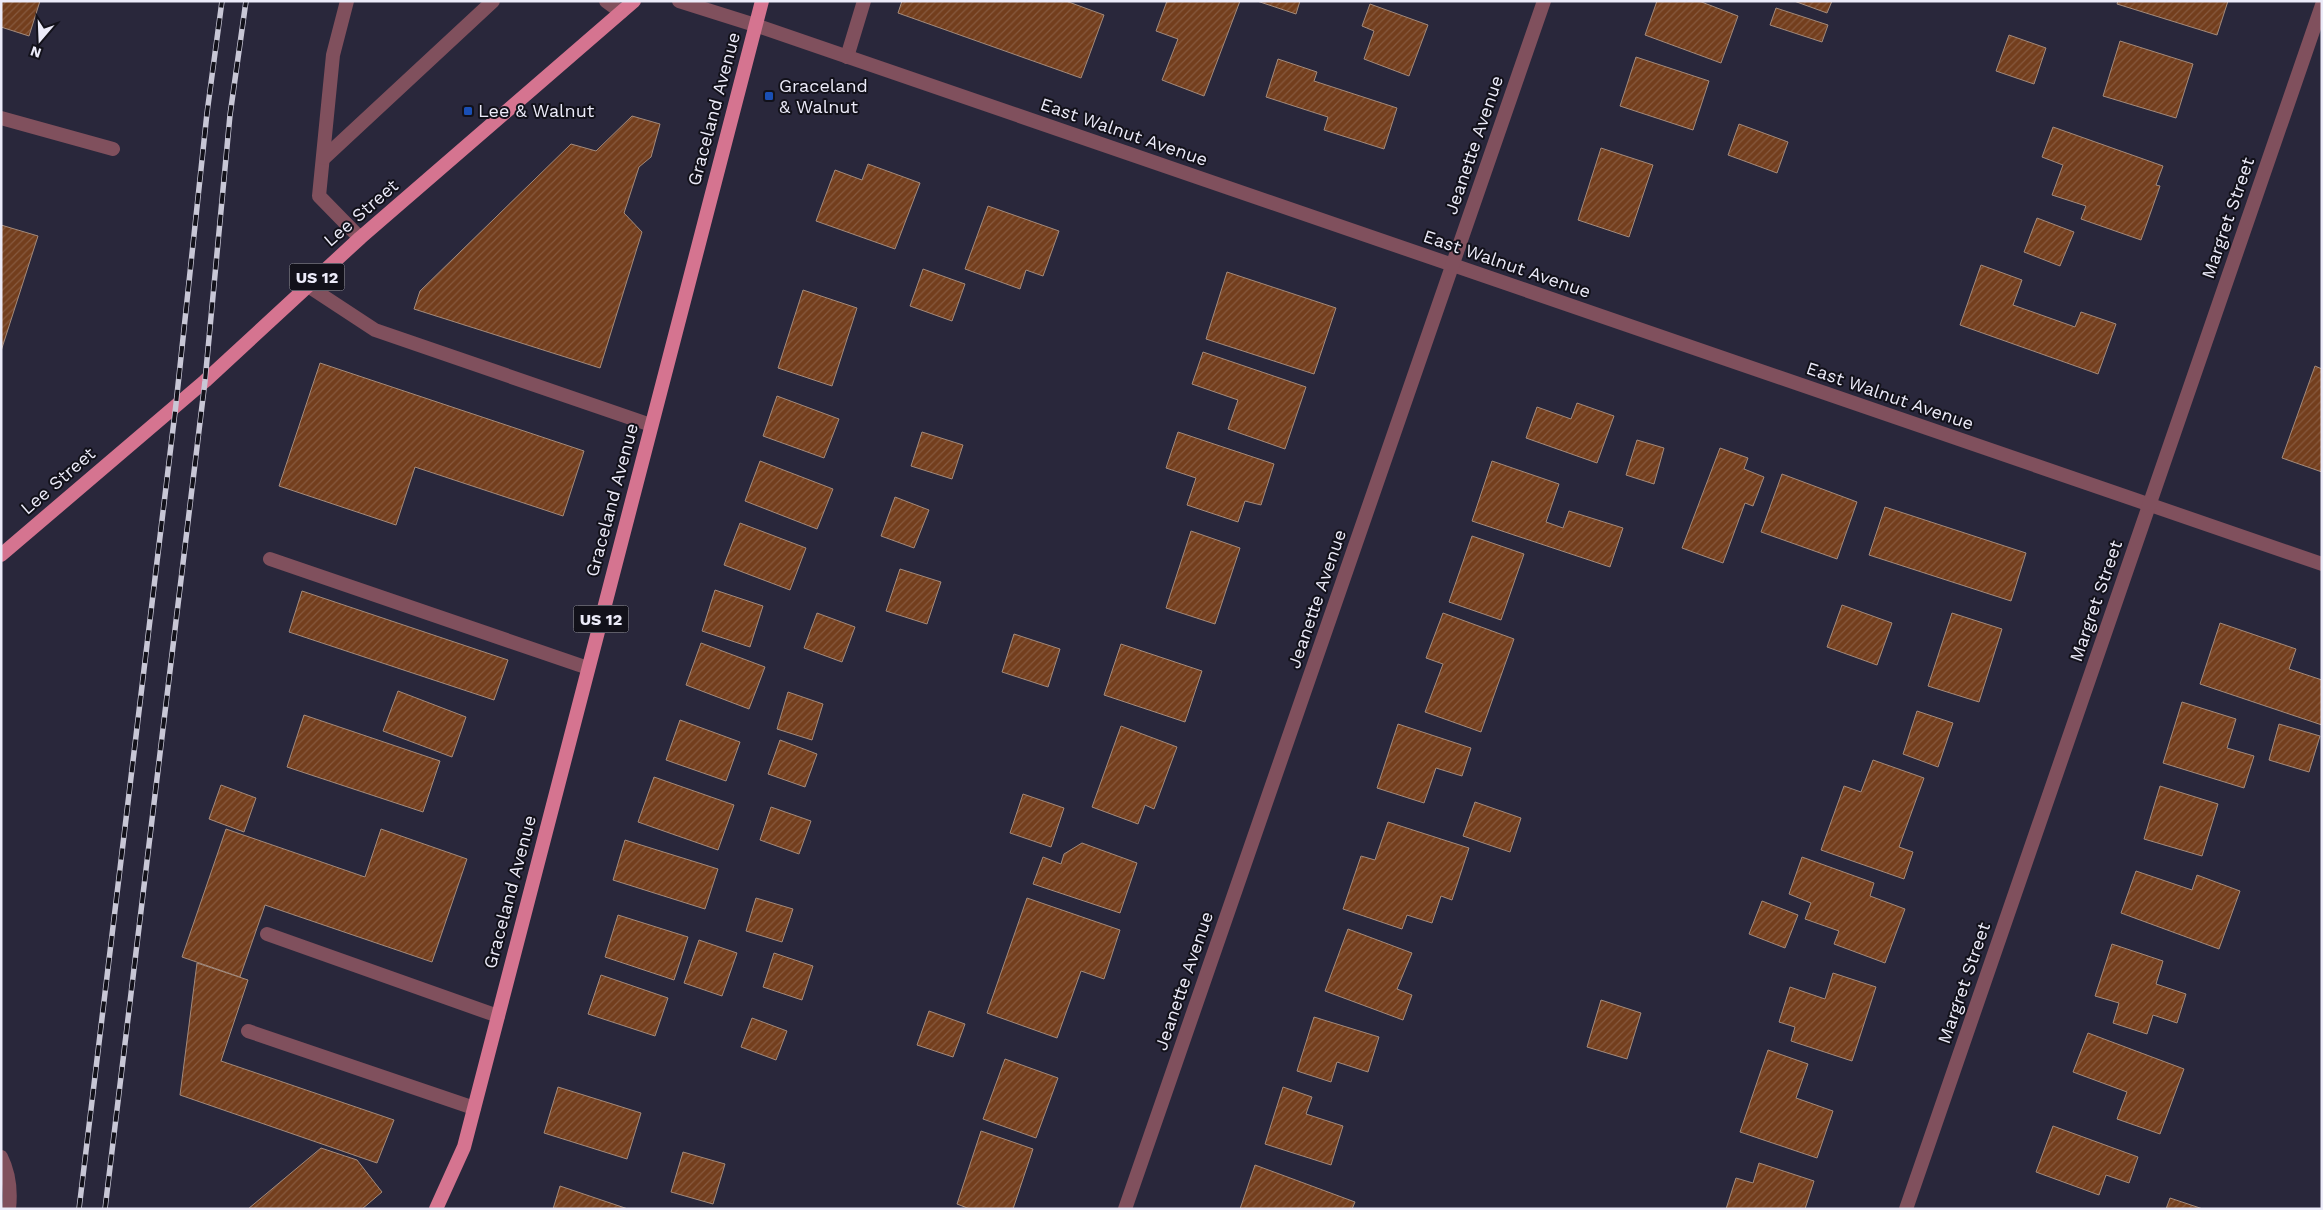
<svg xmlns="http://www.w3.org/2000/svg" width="2323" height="1210" viewBox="0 0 2323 1210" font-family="'Work Sans',sans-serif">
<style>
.building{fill:url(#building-hatch);stroke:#a38a7b}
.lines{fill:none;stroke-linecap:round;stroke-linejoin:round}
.service{stroke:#80505d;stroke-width:14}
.minor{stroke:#80505d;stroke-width:14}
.primary{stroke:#d57490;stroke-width:14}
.rail-casing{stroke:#c8c7d6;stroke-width:5.5}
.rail{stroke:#12111a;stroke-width:4;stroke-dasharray:11;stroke-linecap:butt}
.transit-dot{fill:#1a4fb4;stroke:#12111a;stroke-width:2}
.labels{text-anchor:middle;stroke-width:4;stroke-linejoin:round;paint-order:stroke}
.shield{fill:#12111a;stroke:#abaab6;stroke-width:1}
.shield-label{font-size:16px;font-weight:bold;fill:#ecebf9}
.poi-label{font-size:18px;fill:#ecebf9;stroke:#12111a;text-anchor:start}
.street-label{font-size:18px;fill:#ecebf9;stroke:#12111a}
</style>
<defs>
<pattern id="building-hatch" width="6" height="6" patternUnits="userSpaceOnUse" patternTransform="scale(1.25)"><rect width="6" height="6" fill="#733e1d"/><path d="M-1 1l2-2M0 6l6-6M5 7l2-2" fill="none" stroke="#875a3f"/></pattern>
</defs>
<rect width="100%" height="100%" fill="#29273b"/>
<g class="building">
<polygon points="1,1 40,1 29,36 1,27"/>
<polygon points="902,1 1066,1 1104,15 1081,78 898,13"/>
<polygon points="1167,1 1240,1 1204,96 1162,80 1178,39 1156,31"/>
<polygon points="1257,1 1300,1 1296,14"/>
<polygon points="1657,1 1699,1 1738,16 1721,63 1645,35"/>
<polygon points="1794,1 1832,1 1827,13"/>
<polygon points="2118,1 2228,1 2217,35 2117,4"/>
<polygon points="1370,4 1428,25 1409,76 1364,59 1374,31 1362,26"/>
<polygon points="1776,8 1828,25 1822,42 1770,25"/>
<polygon points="2009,35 2046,48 2034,84 1996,71"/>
<polygon points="2120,41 2193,64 2176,118 2103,96"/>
<polygon points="1636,57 1709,81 1693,130 1620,106"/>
<polygon points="1278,59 1317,72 1314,81 1397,108 1384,149 1324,130 1328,117 1266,97"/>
<polygon points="632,116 660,124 651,157 639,167 624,213 642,232 600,368 414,309 420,291 571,144 596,151"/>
<polygon points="1739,124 1788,142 1777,173 1728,155"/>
<polygon points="2053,127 2163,166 2156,185 2160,186 2141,240 2081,219 2086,206 2052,195 2063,165 2042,157"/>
<polygon points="1601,148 1653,165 1629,237 1578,220"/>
<polygon points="868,164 920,183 895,249 816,221 835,170 862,180"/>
<polygon points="988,206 1059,231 1043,276 1026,270 1020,289 965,269"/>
<polygon points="2037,218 2074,232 2060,266 2024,252"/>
<polygon points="1,225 38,236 1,351"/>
<polygon points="1981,265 2022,280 2013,305 2075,327 2081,312 2116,324 2098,374 1960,325"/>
<polygon points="923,269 965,284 952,321 910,306"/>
<polygon points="1227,272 1336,308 1314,374 1206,339"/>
<polygon points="803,290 857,308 832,386 778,368"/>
<polygon points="1203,352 1306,387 1285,449 1228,429 1238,400 1192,384"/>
<polygon points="320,363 584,451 563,516 415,467 396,525 279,486"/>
<polygon points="2315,366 2322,369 2322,472 2282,458"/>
<polygon points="777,396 839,419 824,458 763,436"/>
<polygon points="1577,403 1614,416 1597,463 1526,438 1537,407 1571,419"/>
<polygon points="922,432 963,445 952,479 911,466"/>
<polygon points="1178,432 1274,464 1261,505 1245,501 1238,522 1187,505 1196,478 1166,468"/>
<polygon points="1637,440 1664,448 1654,484 1626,475"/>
<polygon points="1720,448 1748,458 1744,469 1764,477 1753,506 1745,503 1723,563 1682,548"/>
<polygon points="760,461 833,489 817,529 745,501"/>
<polygon points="1492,461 1559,484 1546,522 1563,528 1569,511 1623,528 1610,567 1472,521"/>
<polygon points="1782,474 1857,502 1837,559 1761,532"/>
<polygon points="895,497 929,510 914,548 881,536"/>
<polygon points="1885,507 2026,553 2011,601 1869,555"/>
<polygon points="740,523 806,548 790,590 724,565"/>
<polygon points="1191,531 1240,548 1215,624 1166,608"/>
<polygon points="1472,536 1524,554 1501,620 1449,602"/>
<polygon points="900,569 941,582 927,624 886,611"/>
<polygon points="715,590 763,606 750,647 702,631"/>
<polygon points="302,591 508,660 494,700 289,632"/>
<polygon points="1842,605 1892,623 1877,665 1827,647"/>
<polygon points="817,613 855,627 842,662 804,648"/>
<polygon points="1443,613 1514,639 1481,732 1425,712 1443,664 1426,658"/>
<polygon points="1952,613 2002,629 1979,702 1928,686"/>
<polygon points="2220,623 2296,649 2289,669 2322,680 2322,725 2200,684"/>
<polygon points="1014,634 1060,649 1048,687 1002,672"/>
<polygon points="701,643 765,667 749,709 686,685"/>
<polygon points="1121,644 1202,671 1185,722 1104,695"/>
<polygon points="398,691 466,717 452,757 383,731"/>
<polygon points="788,692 823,704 812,740 777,729"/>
<polygon points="2182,702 2236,719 2227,748 2254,756 2244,788 2163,763"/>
<polygon points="1917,711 1953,723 1938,767 1903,754"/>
<polygon points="304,715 440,761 423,812 287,767"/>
<polygon points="680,720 740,742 726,781 666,760"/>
<polygon points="1398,724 1471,748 1462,776 1436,768 1424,803 1377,788"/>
<polygon points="2279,724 2320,736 2309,772 2269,760"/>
<polygon points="1121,726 1177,747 1154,809 1145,805 1138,824 1092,807"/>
<polygon points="780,740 817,754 805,787 768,774"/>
<polygon points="1873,760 1924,778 1899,847 1913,852 1904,879 1821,850 1844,786 1861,792"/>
<polygon points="654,777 734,805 718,850 638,822"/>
<polygon points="221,785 256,798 244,832 209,819"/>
<polygon points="2160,786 2218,804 2202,856 2144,839"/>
<polygon points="1023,794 1064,808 1051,847 1010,833"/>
<polygon points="1475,802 1521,818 1510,852 1463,836"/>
<polygon points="771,807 811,821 799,854 760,840"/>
<polygon points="1388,822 1469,848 1452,900 1441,896 1432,923 1407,915 1402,929 1343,909 1361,856 1375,860"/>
<polygon points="226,829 365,877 381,829 467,859 432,962 265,905 240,977 182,957"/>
<polygon points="625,840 718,869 705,909 613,880"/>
<polygon points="1082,843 1137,863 1120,913 1033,884 1043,857 1061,864 1064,854"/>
<polygon points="1802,857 1874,883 1870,896 1905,909 1885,963 1834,944 1839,931 1805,919 1811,903 1789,894"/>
<polygon points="2136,871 2192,890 2197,875 2240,891 2219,949 2121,913"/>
<polygon points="756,898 793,909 782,942 746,931"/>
<polygon points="1027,898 1120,930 1104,979 1081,971 1057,1038 987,1013"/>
<polygon points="1762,901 1798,915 1785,948 1749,934"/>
<polygon points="618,915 688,937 674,980 605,957"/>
<polygon points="1348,929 1412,953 1397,989 1412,995 1403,1020 1325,991"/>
<polygon points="699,940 737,953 722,996 684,983"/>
<polygon points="2112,944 2163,961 2156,984 2186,994 2177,1023 2153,1015 2147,1034 2113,1023 2119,1003 2095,996"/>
<polygon points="774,953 813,966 802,1000 763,987"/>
<polygon points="197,963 248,980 221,1061 394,1120 377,1163 180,1095"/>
<polygon points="1833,973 1876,987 1852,1061 1791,1041 1795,1027 1779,1022 1790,987 1825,999"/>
<polygon points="601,975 668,998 655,1036 588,1014"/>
<polygon points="1601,1000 1641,1013 1627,1059 1587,1047"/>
<polygon points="929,1011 965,1024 953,1057 917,1045"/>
<polygon points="1314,1017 1379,1037 1368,1072 1337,1062 1331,1082 1297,1071"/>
<polygon points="752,1018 787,1031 776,1060 741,1047"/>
<polygon points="2088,1033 2184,1069 2160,1134 2117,1119 2127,1092 2073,1072"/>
<polygon points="1768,1050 1808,1064 1796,1098 1833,1111 1817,1158 1740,1132"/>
<polygon points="1005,1059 1058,1078 1036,1138 983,1119"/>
<polygon points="558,1087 641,1113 627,1159 544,1133"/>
<polygon points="1283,1087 1312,1097 1306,1114 1343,1126 1331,1165 1265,1144"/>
<polygon points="2053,1126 2138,1157 2129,1183 2106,1175 2099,1195 2036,1172"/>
<polygon points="981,1131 1033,1149 1013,1209 970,1209 957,1204"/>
<polygon points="321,1148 357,1160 382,1192 362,1209 248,1209"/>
<polygon points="683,1152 725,1164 713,1204 671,1192"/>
<polygon points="1759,1163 1814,1181 1805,1209 1726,1209 1736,1178 1753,1183"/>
<polygon points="1255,1165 1355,1202 1352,1209 1240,1209"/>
<polygon points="560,1186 628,1209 553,1209"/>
<polygon points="2170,1198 2203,1209 2166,1209"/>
</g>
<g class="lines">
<g class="service">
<polyline points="347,1 333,55 319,196 360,238"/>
<polyline points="606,1 621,12"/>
<polyline points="847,57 864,1"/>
<polyline points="324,158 493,1"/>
<polyline points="308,286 375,330 651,425"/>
<polyline points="270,559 588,668"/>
<polyline points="267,934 498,1016"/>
<polyline points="248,1031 474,1108"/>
</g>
<g class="minor">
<polyline points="679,1 755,25 2322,564"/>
<polyline points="1,118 113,149"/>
<path d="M1,1157C9,1173 11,1191 9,1209"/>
<polyline points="1125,1209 1544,1"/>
<polyline points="1906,1209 2322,5"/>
</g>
<g class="primary">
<polyline points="1,555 205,381 360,238 634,1"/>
<polyline points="436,1209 464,1147 762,1"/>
</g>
<defs>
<g id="rail">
<polyline points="79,1209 176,404 207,113 222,1"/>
<polyline points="105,1209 205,381 230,115 246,1"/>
</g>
</defs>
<use href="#rail" class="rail-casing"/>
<use href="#rail" class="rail"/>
</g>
<g class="transit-dot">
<rect x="764" y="91" width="10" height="10" rx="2.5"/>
<rect x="463" y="106" width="10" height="10" rx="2.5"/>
</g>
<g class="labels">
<g class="shield">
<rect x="289.5" y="263.5" width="55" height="27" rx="4"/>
<rect x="573.5" y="605.5" width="55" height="27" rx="4"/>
</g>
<g class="shield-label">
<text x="317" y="283">US 12</text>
<text x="601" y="625">US 12</text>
</g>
<g class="poi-label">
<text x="779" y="92">Graceland<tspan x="779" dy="21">&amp; Walnut</tspan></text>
<text x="478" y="117">Lee &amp; Walnut</text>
</g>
<g class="street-label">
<text transform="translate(714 109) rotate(-75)" y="6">Graceland Avenue</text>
<text transform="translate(1124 132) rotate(19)" y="6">East Walnut Avenue</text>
<text transform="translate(1474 145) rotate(-71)" y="6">Jeanette Avenue</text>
<text transform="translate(361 213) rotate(-41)" y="6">Lee Street</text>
<text transform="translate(2228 218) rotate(-71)" y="6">Margret Street</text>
<text transform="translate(1507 264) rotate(19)" y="6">East Walnut Avenue</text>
<text transform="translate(1890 396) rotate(19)" y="6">East Walnut Avenue</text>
<text transform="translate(58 481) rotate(-41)" y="6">Lee Street</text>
<text transform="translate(612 500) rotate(-75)" y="6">Graceland Avenue</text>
<text transform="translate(1317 599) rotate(-71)" y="6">Jeanette Avenue</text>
<text transform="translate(2096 601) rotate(-71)" y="6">Margret Street</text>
<text transform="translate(510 892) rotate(-75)" y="6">Graceland Avenue</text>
<text transform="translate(1184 981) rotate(-71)" y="6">Jeanette Avenue</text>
<text transform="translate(1964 983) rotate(-71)" y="6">Margret Street</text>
</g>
</g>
<rect width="2323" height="1210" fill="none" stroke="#ecebf9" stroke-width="5"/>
<g transform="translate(40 40) rotate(199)" stroke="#12111a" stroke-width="4" paint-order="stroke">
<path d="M0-4L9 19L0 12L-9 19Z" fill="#ecebf9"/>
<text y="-8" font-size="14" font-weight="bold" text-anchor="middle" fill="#ecebf9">N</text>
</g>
</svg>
